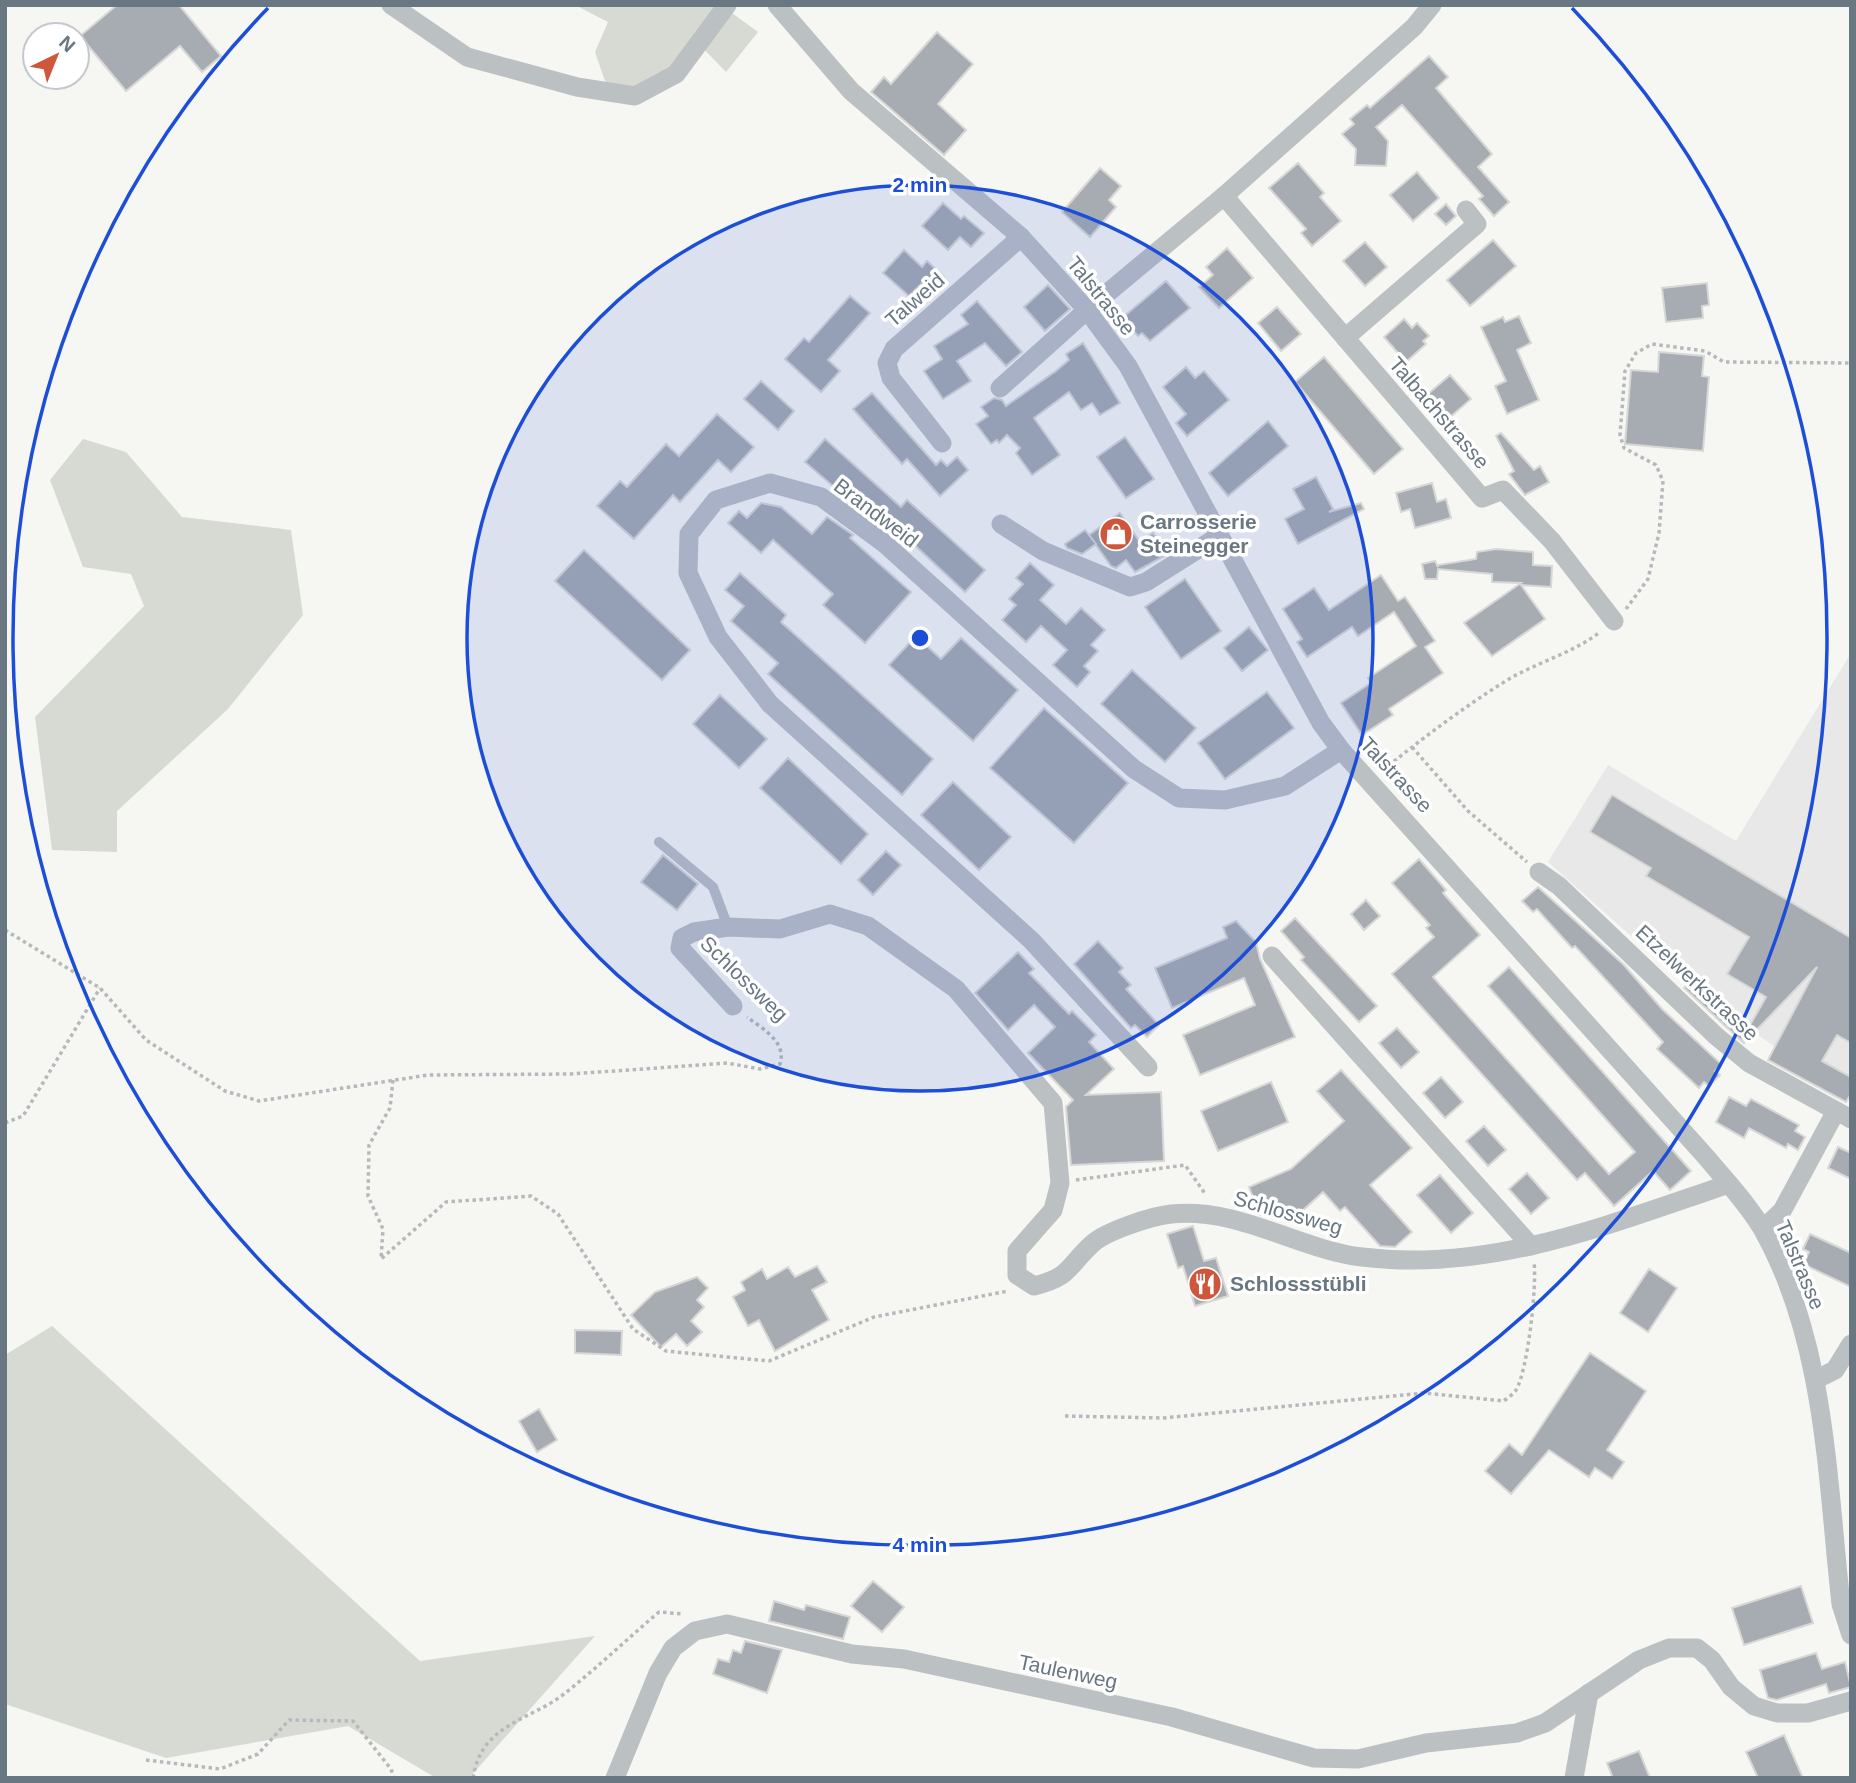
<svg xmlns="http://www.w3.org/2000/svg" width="1856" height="1783" viewBox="0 0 1856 1783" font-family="Helvetica,sans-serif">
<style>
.built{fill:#e7e8e7}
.green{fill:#d6dad3}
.building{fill:#a6acb2;stroke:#d7d7d6;stroke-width:2}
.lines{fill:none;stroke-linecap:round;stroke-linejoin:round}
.path{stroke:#b6b9bc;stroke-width:3.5;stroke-dasharray:3.5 3.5;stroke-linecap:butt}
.service{stroke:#bbc0c3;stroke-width:10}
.minor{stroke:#bbc0c3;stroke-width:19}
.ring{fill:none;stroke:#1d4ed8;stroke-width:3.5}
.labels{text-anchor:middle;stroke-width:7;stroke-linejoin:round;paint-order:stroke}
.street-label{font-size:21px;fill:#687781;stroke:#fff}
.poi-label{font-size:21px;font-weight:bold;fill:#687781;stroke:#fff;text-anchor:start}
.centre{fill:#1d4ed8;stroke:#fff;stroke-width:3.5}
.ring-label{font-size:21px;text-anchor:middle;font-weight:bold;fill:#1d4ed8;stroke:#fff;stroke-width:7;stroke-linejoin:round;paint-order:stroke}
</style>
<rect width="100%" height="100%" fill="#f6f6f3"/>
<polygon class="built" points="1851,653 1851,1077 1775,1047 1754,1032 1695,976 1687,970 1669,970 1548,862 1608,765 1736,841"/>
<g class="green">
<polygon points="575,5 721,5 758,32 726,72 697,42 676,74 617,93 605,81 595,52 608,22"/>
<polygon points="83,439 126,452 182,517 291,530 303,615 228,709 117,811 117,852 52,850 35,717 144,606 131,574 83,567 50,480"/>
<polygon points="52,1326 420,1661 595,1636 469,1778 436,1778 348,1726 166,1758 5,1704 5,1355"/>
</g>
<g class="building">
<polygon points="117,5 179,5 221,56 202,72 180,46 126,91 80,36"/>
<polygon points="937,32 973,64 938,104 966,130 944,155 871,92 884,77 891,84"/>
<polygon points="1429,56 1448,77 1436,88 1492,154 1478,167 1509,202 1494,216 1479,199 1483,196 1402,105 1376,127 1388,141 1386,166 1355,165 1356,149 1342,134 1354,124 1350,119 1367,105 1370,108"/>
<polygon points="1298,163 1324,193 1320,197 1341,221 1312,246 1301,233 1306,229 1269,188"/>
<polygon points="1100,168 1121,186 1109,200 1116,207 1090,237 1062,212"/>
<polygon points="1417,172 1439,198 1413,221 1390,195"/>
<polygon points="943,203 961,219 964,216 984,233 971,247 960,237 948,250 922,226"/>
<polygon points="1446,204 1456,216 1446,225 1435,214"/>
<polygon points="1493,240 1516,266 1470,306 1447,280"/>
<polygon points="1365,242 1387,267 1365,286 1343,261"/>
<polygon points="1227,248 1253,278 1219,308 1199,287 1213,275 1206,267"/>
<polygon points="904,250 922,267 927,261 944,277 930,292 921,284 909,296 883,273"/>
<polygon points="1166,281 1190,308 1150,341 1142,333 1138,336 1122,318"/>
<polygon points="1707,283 1709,305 1702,306 1703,318 1666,322 1662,288"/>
<polygon points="1048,285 1070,309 1045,331 1024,307"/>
<polygon points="850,296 870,313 828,360 840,371 821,392 785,359 804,338 809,342"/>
<polygon points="977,301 1022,352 1006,366 985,343 957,361 971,381 943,399 924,371 942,359 934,346 968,324 961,315"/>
<polygon points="1277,307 1301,334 1281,351 1258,323"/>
<polygon points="1519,316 1531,343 1517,350 1539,400 1507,414 1495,386 1506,381 1481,327 1503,317 1505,322"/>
<polygon points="1404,319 1412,328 1417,323 1429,336 1423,341 1426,344 1406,362 1384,337"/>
<polygon points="1083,343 1120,403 1100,415 1092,403 1081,410 1069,392 1034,418 1060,455 1032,475 1016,453 1020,448 1007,435 999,443 997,440 991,444 976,424 988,416 981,407 994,398 1002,400 1006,406 1056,371 1069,360 1066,354"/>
<polygon points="1659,352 1704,356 1702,376 1709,377 1703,451 1625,444 1631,370 1658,372"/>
<polygon points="1324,357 1403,449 1374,474 1295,382"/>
<polygon points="1186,367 1195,378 1204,371 1229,400 1187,436 1176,423 1186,414 1163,387"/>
<polygon points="1450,375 1471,399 1449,418 1428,394"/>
<polygon points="761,381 794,411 778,430 744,399"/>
<polygon points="872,393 936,465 941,460 947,466 957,457 968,470 940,496 907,459 902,464 853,409"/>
<polygon points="717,414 754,447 731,472 718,460 680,502 673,495 634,539 597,506 620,481 627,487 666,444 679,456"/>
<polygon points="1268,421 1288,446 1228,496 1209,473"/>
<polygon points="1501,433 1534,470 1540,466 1549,482 1525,495 1509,474 1514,471 1496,436"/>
<polygon points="1125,437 1154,479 1126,498 1097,457"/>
<polygon points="825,439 901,507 907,500 985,570 965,592 876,509 869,517 805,462"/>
<polygon points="1316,477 1333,509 1329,512 1361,503 1364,509 1298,544 1285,519 1304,509 1293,489"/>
<polygon points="1432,483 1437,502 1446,499 1451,518 1415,528 1410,509 1401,512 1396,493"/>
<polygon points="761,503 781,507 812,534 827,517 853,535 850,538 911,592 865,643 823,605 833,594 773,540 761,553 728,523 739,511 747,518"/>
<polygon points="1120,513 1140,542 1153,533 1168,554 1135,572 1126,560 1116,568 1111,566 1089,535"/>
<polygon points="1085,530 1096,544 1082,554 1067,548 1065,544"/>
<polygon points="1496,549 1533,552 1533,565 1552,566 1551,587 1521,585 1545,619 1492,656 1464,623 1521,583 1492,582 1492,574 1438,569 1437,579 1425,579 1422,564 1435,561 1438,567 1438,565 1476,559 1477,552"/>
<polygon points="584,550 690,650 662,680 555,581"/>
<polygon points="1030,563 1054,585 1040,600 1066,624 1081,608 1105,630 1091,645 1098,651 1084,666 1090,672 1077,687 1053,665 1067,650 1041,626 1026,642 1002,620 1016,605 1009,599 1023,584 1016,578"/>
<polygon points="740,573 786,615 781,622 933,759 902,795 768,674 778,663 731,621 744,606 725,590"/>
<polygon points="1381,575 1398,601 1405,597 1435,641 1425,647 1443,673 1389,709 1393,715 1362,735 1341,703 1371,683 1368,678 1416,646 1394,612 1358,636 1352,627 1307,657 1297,642 1302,639 1283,609 1314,588 1329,610"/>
<polygon points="1185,579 1221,631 1181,659 1145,607"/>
<polygon points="1249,627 1268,650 1242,671 1224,648"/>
<polygon points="916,636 941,659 961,638 1018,690 973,741 889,665"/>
<polygon points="1132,670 1196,728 1165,762 1101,704"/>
<polygon points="1267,692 1294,728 1225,779 1198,743"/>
<polygon points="720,695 767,739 739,768 693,724"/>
<polygon points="1044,708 1128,783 1074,843 990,768"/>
<polygon points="788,758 868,834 841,864 760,788"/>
<polygon points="953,782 1011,837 979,870 921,815"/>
<polygon points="1612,795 1851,938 1851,1043 1837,1035 1822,1061 1851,1077 1851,1094 1846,1102 1768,1060 1817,967 1744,1043 1684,988 1695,976 1749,1027 1766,997 1727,974 1749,937 1646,876 1651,868 1590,832"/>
<polygon points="886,851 901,865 873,895 858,880"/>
<polygon points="663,855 698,884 677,910 641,882"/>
<polygon points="1419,859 1446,890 1443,893 1480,935 1433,977 1609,1174 1635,1152 1488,986 1509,967 1691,1171 1670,1190 1653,1171 1614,1206 1585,1173 1577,1180 1392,974 1434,937 1426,928 1430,925 1392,883"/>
<polygon points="1538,887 1624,965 1662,1009 1721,1064 1715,1071 1720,1075 1709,1086 1704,1082 1699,1088 1657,1049 1663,1042 1575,946 1572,948 1537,909 1533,912 1522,901"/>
<polygon points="1366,900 1380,916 1364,930 1351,914"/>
<polygon points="1295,918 1377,1006 1359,1022 1301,960 1304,957 1281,931"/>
<polygon points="1236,921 1256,942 1260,959 1295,1037 1200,1075 1183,1035 1255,1005 1244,978 1172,1008 1155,968 1227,938 1223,927"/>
<polygon points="1098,941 1123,968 1119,972 1131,985 1126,989 1159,1025 1147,1037 1135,1025 1131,1028 1074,964"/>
<polygon points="1018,952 1034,969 1029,973 1069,1014 1072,1011 1096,1035 1089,1042 1114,1069 1086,1095 1161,1092 1164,1161 1071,1165 1066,1107 1073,1100 1028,1053 1055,1027 1034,1005 1008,1030 975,993"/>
<polygon points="1397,1028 1419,1052 1401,1068 1379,1043"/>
<polygon points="1341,1070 1412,1148 1370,1185 1412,1232 1395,1247 1380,1246 1345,1207 1340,1211 1323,1192 1290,1222 1280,1212 1268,1217 1260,1215 1249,1187 1291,1169 1344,1121 1317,1091"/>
<polygon points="1441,1077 1463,1102 1445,1118 1423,1093"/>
<polygon points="1271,1082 1288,1122 1218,1151 1201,1111"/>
<polygon points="1729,1097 1746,1106 1751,1099 1799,1125 1795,1131 1805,1137 1798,1150 1788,1144 1786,1148 1749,1128 1744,1138 1716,1122"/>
<polygon points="1484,1126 1506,1150 1488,1166 1466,1141"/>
<polygon points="1838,1147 1851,1153 1851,1179 1828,1168"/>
<polygon points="1527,1173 1549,1198 1531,1214 1509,1189"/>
<polygon points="1440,1175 1473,1213 1451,1233 1417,1195"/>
<polygon points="1193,1226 1204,1261 1216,1258 1228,1296 1195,1306 1183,1266 1178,1268 1167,1234"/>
<polygon points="1810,1234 1851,1253 1851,1287 1803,1264 1809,1252 1803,1249"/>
<polygon points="817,1266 827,1282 812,1290 829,1320 775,1351 759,1320 748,1326 733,1297 745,1290 741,1282 762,1269 767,1279 788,1267 795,1277"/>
<polygon points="1649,1269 1677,1288 1648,1332 1620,1313"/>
<polygon points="697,1277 708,1288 697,1300 704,1307 691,1321 702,1332 687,1346 676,1334 661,1347 631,1315 655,1292"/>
<polygon points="575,1330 622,1331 621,1355 575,1353"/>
<polygon points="1590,1353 1646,1391 1607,1450 1624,1462 1612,1479 1595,1468 1589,1477 1549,1450 1511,1494 1485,1471 1509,1444 1522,1455"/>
<polygon points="539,1409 557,1440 537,1452 519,1421"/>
<polygon points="873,1581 904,1607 882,1632 851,1606"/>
<polygon points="1801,1586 1813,1623 1744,1645 1732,1608"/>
<polygon points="774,1601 804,1610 806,1605 850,1617 843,1639 769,1621"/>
<polygon points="745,1641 782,1650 767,1693 713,1674 718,1659 729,1662 733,1650 741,1653"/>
<polygon points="1816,1653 1822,1669 1845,1662 1851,1687 1829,1693 1826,1684 1777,1700 1768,1698 1760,1670"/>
<polygon points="1784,1735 1803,1778 1758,1778 1746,1752"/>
<polygon points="1639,1751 1650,1778 1613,1778 1607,1763"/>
</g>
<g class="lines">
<g class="path">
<polyline points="1626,609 1648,579 1659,533 1663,481 1656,465 1624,448 1620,435 1625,371 1636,353 1652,344 1705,351 1724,362 1851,363"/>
<polyline points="1412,747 1468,811 1527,862"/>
<path d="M1383,770C1423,738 1465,706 1509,679C1538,662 1573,653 1600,632"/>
<path d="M5,930L100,988L146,1040L225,1091L259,1101L428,1075L571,1074L727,1063L760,1069L780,1064C787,1042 763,1029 747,1017"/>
<polyline points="393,1080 390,1108 369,1145 368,1196 383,1229 381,1259 446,1202 531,1196 558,1214 633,1329 666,1351 769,1361 874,1317 1008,1291"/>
<polyline points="5,1123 23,1116 100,988"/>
<polyline points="1076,1180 1185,1165 1206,1195"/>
<path d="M1065,1416L1163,1418L1424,1393L1504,1401C1507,1398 1514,1394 1516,1390C1528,1370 1537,1285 1534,1262"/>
<polyline points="146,1760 220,1769 258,1754 289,1720 353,1721 391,1769 394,1778"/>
<path d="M473,1778C481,1724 529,1721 564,1694C597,1668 627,1639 659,1612L684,1614"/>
</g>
<polyline class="service" points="659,842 713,887 728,927"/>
<g class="minor">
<polyline points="391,5 467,57 577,87 635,96 676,74 727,5"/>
<path d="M777,5L851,91L1021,237L1087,310L1128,366L1321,723L1341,750L1707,1158C1726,1181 1748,1204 1763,1230C1826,1343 1827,1479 1841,1604L1851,1635"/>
<polyline points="1224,196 1482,498 1503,490 1552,541 1614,621"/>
<polyline points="1345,338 1477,224 1466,210"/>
<polyline points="1000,388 1087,310 1224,196 1414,27 1432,5"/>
<polyline points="942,443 891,378 887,363 894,349 1021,237"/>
<polyline points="1001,524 1043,551 1130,587 1146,582 1219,536"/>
<polyline points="1539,872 1559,886 1716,1036 1749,1063 1851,1119"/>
<polyline points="1272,956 1531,1246"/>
<path d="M733,1006L680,948L682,938L694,932L728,927L780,929L830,914L868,926L956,989L1053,1103L1060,1183L1053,1210L1017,1251V1275L1034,1286C1071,1277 1067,1267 1092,1244C1106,1231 1152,1216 1171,1214C1239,1207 1297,1249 1362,1257C1490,1273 1610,1224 1729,1184"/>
<polyline points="1148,1067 1031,940 770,704 718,637 688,573 689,534 716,500 770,483 821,497 884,543 1134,769 1179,798 1225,800 1285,786 1341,750"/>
<polyline points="1763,1229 1782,1211 1836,1111"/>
<polyline points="1815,1380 1835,1370 1851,1344"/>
<polyline points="615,1778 658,1673 673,1648 695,1631 727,1624 852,1654 904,1659 1172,1717 1314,1758 1358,1759 1426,1743 1517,1733 1545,1723 1639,1660 1669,1648 1697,1648 1712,1660 1731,1687 1754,1706 1777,1713 1808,1713 1851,1701"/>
<polyline points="1574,1778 1589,1693"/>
</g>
</g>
<circle cx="920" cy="638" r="453" fill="#1d4ed8" fill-opacity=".12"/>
<g class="ring">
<circle cx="920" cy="638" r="453"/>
<path d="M1572 8A907 907 0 1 1 268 8"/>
</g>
<defs>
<symbol id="shop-disc" viewBox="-11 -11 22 22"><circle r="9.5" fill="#ce563b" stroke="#fff"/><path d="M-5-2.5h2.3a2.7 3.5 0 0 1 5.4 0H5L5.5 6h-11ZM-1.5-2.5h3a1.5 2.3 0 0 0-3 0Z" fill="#fff"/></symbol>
<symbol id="restaurant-disc" viewBox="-11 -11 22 22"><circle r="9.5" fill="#ce563b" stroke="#fff"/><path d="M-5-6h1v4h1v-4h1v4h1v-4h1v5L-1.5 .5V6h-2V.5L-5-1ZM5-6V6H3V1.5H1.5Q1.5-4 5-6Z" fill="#fff"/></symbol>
</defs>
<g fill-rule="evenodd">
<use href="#shop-disc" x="1097" y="515" width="38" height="38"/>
<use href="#restaurant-disc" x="1186" y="1265" width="38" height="38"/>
</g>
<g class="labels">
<g class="street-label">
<text transform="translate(1101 296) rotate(51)" y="7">Talstrasse</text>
<text transform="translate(915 300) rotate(-41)" y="7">Talweid</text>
<text transform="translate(1439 413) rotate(49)" y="7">Talbachstrasse</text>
<text transform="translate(876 513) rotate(37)" y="7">Brandweid</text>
<text transform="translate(1396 775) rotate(47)" y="7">Talstrasse</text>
<text transform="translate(744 979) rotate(44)" y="7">Schlossweg</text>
<text transform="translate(1697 983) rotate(43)" y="7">Etzelwerkstrasse</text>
<text transform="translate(1288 1213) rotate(16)" y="7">Schlossweg</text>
<text transform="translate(1800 1265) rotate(67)" y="7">Talstrasse</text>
<text transform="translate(1068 1672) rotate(12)" y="7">Taulenweg</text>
</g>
<g class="poi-label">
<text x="1140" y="529">Carrosserie<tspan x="1140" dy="24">Steinegger</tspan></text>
<text x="1230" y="1291">Schlossstübli</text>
</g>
</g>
<circle cx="920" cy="638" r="10" class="centre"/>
<g class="ring-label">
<text x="920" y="192">2 min</text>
<text x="920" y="1552">4 min</text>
</g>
<rect width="1856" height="1783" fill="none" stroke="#687781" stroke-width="14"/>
<g transform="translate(56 56) rotate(43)"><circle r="33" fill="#ffffff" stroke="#c3c9cd" stroke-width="2"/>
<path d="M0-5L12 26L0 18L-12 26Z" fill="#ce563b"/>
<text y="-10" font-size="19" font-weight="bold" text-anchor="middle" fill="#687781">N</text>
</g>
</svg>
